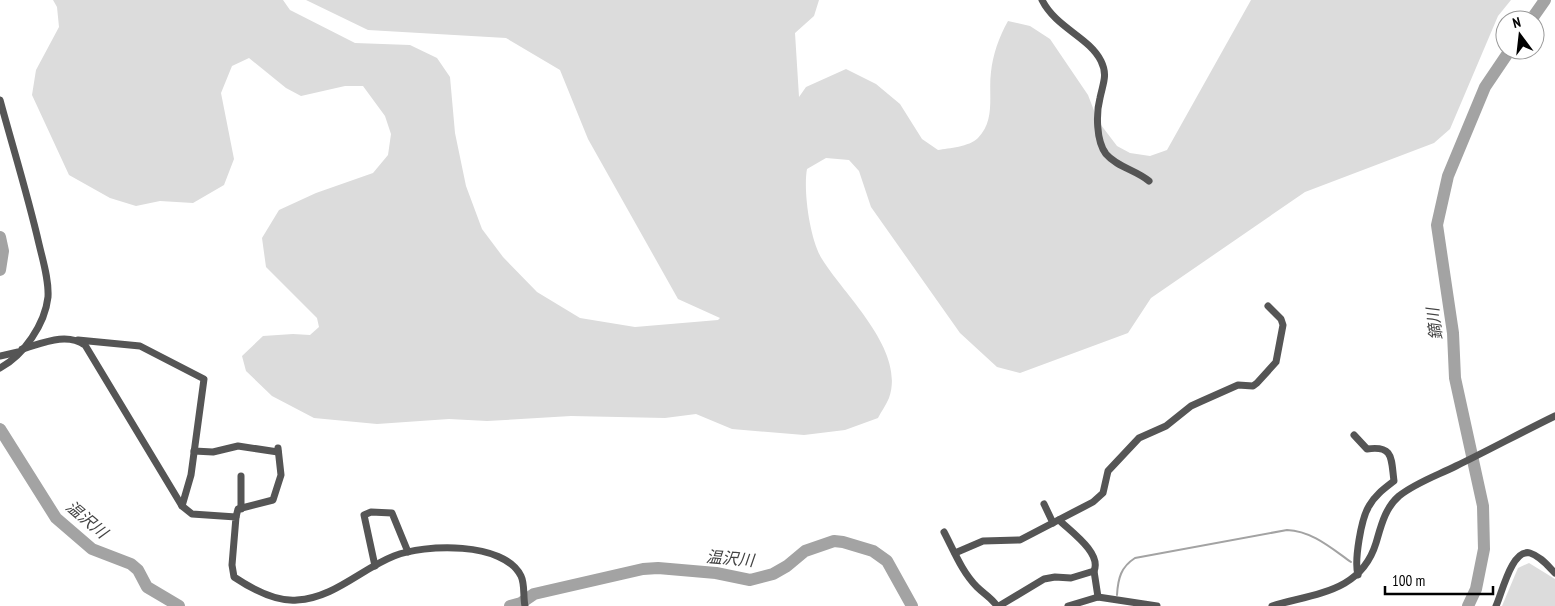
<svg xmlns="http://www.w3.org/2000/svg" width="1555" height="606" viewBox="0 0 1555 606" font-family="'PT Sans Narrow','Noto Sans JP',sans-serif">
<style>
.green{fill:#dcdcdc}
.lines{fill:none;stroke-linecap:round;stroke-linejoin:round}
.stream{stroke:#a3a3a3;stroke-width:2}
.river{stroke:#a3a3a3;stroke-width:12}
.minor{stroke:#555;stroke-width:7}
.labels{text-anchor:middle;stroke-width:4;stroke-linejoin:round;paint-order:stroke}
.water-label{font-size:16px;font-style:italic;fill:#444;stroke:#fff}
</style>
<rect width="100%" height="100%" fill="#fff"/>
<g class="green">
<path d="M53,0H283L290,10L355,43L410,45L437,58L450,77L455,133L466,186L482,229L503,257L537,292L580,318L635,327L718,320L720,318L678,299L588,139L560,70L506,38L368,30L306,0H819L814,16L795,33L799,97L806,87L846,69L876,84L900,104L922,139L938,150C949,148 969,147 978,138C996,120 988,94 991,72C993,54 999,37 1008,21L1030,26L1050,39L1088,95L1098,121L1117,146L1130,153L1150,156L1167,150L1251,0H1511L1498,16L1450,129L1434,143L1305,192L1151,298L1128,333L1020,373L997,367L960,333L871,207L859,171L849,160L826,158L807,169C803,191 810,240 822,259C844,295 906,350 889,398C886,405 881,412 878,418L845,430L804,435L732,429L696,414L665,418L571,416L487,421L449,419L377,424L314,418L272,396L246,371L242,356L263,336L293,334L310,335L319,327L317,318L266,267L262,238L279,210L316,193L373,173L388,155L391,134L385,116L363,86H345L301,96L286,88L249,58L232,66L221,93L234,159L224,185L193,203L160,201L136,206L110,198L69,175L32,95L36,70L59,27L57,7Z"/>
<polygon points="1529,563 1555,579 1555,606 1502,606 1518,568"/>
</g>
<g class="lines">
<path class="stream" d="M1117,595C1118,578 1121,567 1135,558L1287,530C1312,531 1331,548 1351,562"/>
<g class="river">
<polyline points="1531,20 1545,0"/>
<polyline points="0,237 3,251 0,270"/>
<polyline points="0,429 56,518 92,549 131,564 138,570 147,587 179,606"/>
<polyline points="510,606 521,603 534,594 643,569 658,568 716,573 750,580 773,574 787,566 805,551 834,541 843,542 873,551 887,561 912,606"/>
<polyline points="1468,606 1476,589 1484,549 1483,506 1455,378 1453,333 1437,225 1448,176 1485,87 1510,50"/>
</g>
<g class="minor">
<path d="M1042,0C1056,28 1089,37 1101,61C1108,75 1103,83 1100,98C1096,113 1096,141 1106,154C1117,167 1136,170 1149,181"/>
<path d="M0,100C13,148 28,196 39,244C43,261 49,280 48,297C45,324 24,355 0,368"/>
<polyline points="78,340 140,346 204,379 191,475 182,506"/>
<path d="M22,349C43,343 66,332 85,345L182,506L192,514L236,517L232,565L234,577C252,589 275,602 297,600C334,598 361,569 394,556C424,544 504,541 521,576C525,584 523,597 525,606"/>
<polyline points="0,356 18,352"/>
<path d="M1354,435L1367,449C1394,445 1391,459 1394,481C1385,488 1375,495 1369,506C1361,519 1354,561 1358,575"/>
<polyline points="194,451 213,452 238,446 278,452"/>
<polyline points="1044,504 1053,523"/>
<polyline points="241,509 241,476"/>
<polyline points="236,517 238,509 273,500 281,475 278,448"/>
<path d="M944,532C954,551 962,572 977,587C984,594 991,597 997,606"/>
<polyline points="955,553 983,541 1020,540 1093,502 1103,493 1108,471 1139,438 1166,426 1191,406 1202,401 1238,385 1253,386 1257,383 1276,362 1283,325 1281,319 1268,306"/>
<polyline points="375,566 364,515 371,512 392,513 408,552"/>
<polyline points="1094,571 1098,597"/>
<path d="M999,606L1044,579L1055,577L1071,578L1094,571C1102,553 1070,531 1059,520"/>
<polyline points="1068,606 1098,597 1157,606"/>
<path d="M1272,606C1316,593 1361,592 1376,543C1381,526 1385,508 1399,496C1415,483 1438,475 1456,466C1489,450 1522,432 1555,416"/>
<path d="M1496,606C1502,593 1512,548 1530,553C1540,556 1548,566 1555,573"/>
</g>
</g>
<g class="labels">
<g class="water-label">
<text transform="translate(1434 324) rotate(-97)" y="6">鏑川</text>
<text transform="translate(87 519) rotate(40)" y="6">温沢川</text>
<text transform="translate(730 558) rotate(5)" y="6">温沢川</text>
</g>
</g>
<g transform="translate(1520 35) rotate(345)"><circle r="24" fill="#ffffff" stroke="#999999"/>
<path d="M0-4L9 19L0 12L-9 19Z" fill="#000000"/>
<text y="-8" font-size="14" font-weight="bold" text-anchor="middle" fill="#000000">N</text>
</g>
<path d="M1385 586v8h108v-8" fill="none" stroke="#000000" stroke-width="2.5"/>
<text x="1392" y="586" font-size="15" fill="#000000" stroke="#ffffff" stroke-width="4" paint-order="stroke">100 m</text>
</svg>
